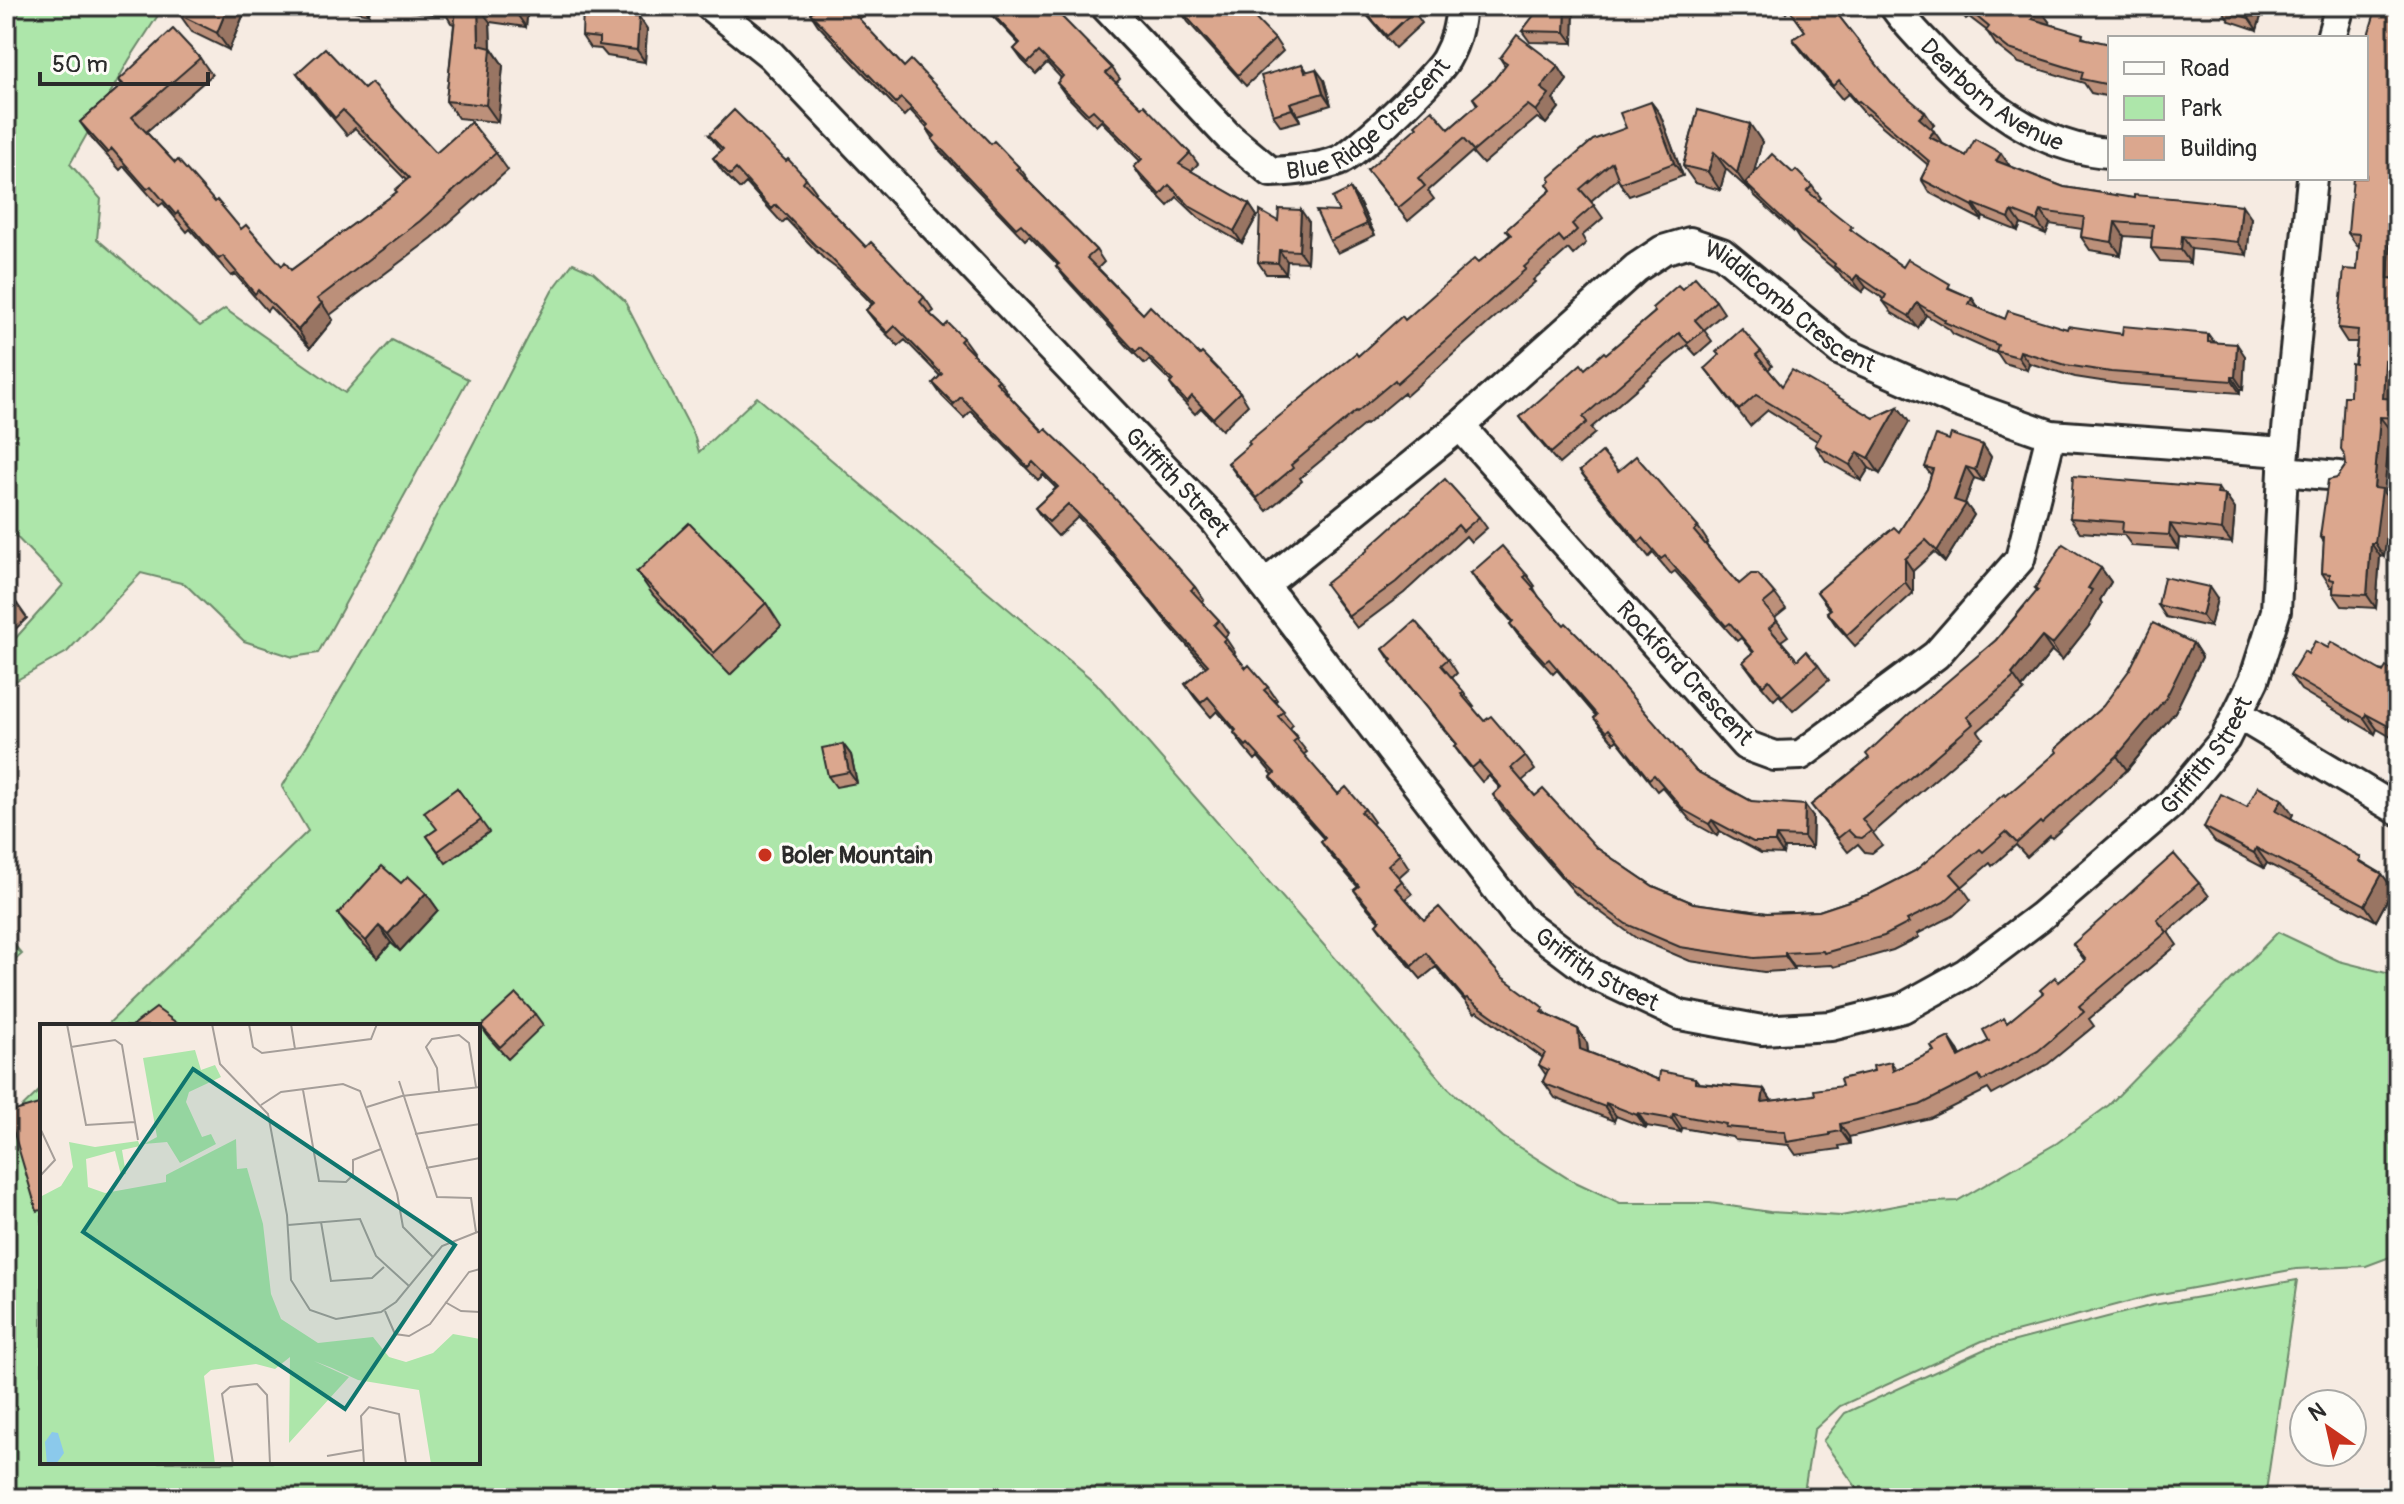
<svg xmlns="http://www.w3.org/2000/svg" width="2404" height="1504" viewBox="0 0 2404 1504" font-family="Pangolin,sans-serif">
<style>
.green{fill:#ade6aa;stroke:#6c886a;stroke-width:2}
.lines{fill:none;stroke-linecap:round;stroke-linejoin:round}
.minor-casing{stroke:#2b2b2b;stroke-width:34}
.minor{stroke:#fdfcf7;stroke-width:28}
.wall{fill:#bc907a;stroke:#2b2b2b;stroke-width:2}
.shaded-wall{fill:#997563;stroke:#2b2b2b;stroke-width:2}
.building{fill:#dba78e;stroke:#2b2b2b;stroke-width:2}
.poi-dot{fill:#c8321e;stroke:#fdfcf7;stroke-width:3}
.labels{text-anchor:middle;stroke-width:6;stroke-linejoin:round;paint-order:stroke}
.street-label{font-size:24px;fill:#2b2b2b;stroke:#fdfcf7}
.poi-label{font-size:24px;font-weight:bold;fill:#2b2b2b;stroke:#fdfcf7;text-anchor:start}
.inset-road{fill:none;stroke:#a59e99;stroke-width:2}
.view{fill:#0f766e;fill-opacity:0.15;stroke:#0f766e;stroke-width:4}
.inset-edge{fill:none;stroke:#2b2b2b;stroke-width:4}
</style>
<rect width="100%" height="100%" fill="#f6ebe2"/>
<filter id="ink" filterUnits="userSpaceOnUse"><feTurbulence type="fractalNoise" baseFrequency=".0125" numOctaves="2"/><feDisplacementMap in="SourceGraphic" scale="16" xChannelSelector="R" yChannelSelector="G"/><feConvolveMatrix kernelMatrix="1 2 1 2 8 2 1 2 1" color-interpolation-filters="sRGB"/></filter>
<g filter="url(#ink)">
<g class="green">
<polygon points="6,6 164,6 129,60 70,164 101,199 97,239 200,326 225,309 345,393 392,340 468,379 318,653 293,657 244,641 185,584 141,573 67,652 6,686 6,649 63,585 6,526"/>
<polygon points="573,263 593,272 624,300 694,435 699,452 757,397 1096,683 1449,1089 1503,1137 1569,1179 1620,1203 1710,1203 1770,1212 1841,1216 1910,1203 1957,1201 2057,1143 2109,1105 2278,932 2339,961 2398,976 2398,1254 2366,1266 2296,1269 2150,1296 1982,1341 1840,1406 1814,1430 1803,1498 6,1498 6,1123 42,1088 42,1462 478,1462 478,1026 106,1026 308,831 282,787 387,611 552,291"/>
<polygon points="6,936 22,954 6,968"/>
<polygon points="2297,1280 2265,1498 1864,1498 1823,1441 1845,1413 1985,1349 2153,1305"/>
</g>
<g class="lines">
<defs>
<g id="minor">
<path id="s1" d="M710,6L771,55L1215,521L1520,919L1593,974L1680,1015L1762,1030L1831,1026L1903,1008L1966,973L2040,917L2171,804L2225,739L2254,680L2276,611L2283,471L2312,178"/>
<path id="s2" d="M1105,6L1229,137L1271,172C1293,171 1317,169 1338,161C1356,154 1436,77 1446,59C1456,41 1459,26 1461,6"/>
<path id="s3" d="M1894,6C1906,24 1921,38 1935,53C1982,102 2039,149 2110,153"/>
<polyline points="2331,38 2340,6"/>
<polyline points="1460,426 1745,745 1775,756 1801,755 1936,655 2020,559 2051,435"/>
<polyline points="2283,471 2339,476"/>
<path id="s4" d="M1264,585L1460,426L1636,268L1663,250L1690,242L1722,253L1841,351L1952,400L2051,435L2284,452"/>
<polyline points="2239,715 2398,810"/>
</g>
</defs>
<use href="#minor" class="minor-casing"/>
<use href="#minor" class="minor"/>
</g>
<g class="wall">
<polygon points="247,6 229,50 192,32 180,15"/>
<polygon points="329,6 528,6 526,27 490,22 491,47 503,65 498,122 458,118 446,101 454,24 451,23 447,16 370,6 369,14"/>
<polygon points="807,6 856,6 863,16 859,19 904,67 991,144 1019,167 1028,179 1027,180 1096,250 1104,262 1098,268 1143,314 1200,355 1240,392 1248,405 1222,430 1201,408 1195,414 1178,396 1170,384 1171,382 1149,360 1145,364 1129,348 1065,278 1056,266 1058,265 1029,236 1025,240 940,151 932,139 933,138 926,127 910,110 904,116 818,25 810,13 812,11"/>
<polygon points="983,6 1047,6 1112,68 1120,79 1116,83 1190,153 1198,164 1191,171 1249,204 1257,216 1242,243 1199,218 1177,197 1168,206 1142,179 1134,167 1140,161 1101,121 1096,126 1065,94 1057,83 1061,78 1047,63 1036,74 1022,60 1014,49 1019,44"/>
<polygon points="1177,6 1275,39 1283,51 1246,86 1188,22"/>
<polygon points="1359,6 1410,6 1422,23 1395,48"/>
<polygon points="1531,6 1574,6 1573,43 1530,42 1522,31 1537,12 1535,11"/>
<polygon points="1779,6 1831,6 1891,83 1934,125 1931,128 1943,144 1966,156 2010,166 2064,187 2251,218 2247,255 2191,249 2190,263 2160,261 2151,248 2152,238 2124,236 2121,255 2090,250 2081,237 2082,229 2050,224 2046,234 2021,224 2018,231 1983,217 1982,220 1930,193 1921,179 1928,165 1868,114 1866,115 1848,94 1842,99 1803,53 1793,40 1805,31 1790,9 1786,13"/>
<polygon points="1956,6 2036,6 2050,23 2049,24 2087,39 2110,44 2110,97 2091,93 2084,83 2019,63 1996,45 1986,30 1969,17 1966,19"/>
<polygon points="2223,6 2271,6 2268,15 2262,13 2257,30 2230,21 2222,10"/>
<polygon points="2398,6 2398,375 2394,375 2393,399 2398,399 2398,431 2390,430 2384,493 2391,502 2384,557 2380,556 2376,608 2342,606 2333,593 2333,587 2331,587 2322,573 2324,542 2320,536 2337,478 2346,465 2350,396 2357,342 2347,342 2338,328 2357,270 2359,247 2357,246 2348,233 2366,178 2366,67"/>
<polygon points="608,14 639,17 647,29 645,62 607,56 601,49 590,48 582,36"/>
<polygon points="200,58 212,75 146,132 175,163 241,229 282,266 291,270 397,192 406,180 355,128 347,135 309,90 297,73 364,89 436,153 496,153 508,170 432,238 330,315 333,320 310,348 270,307 267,311 235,274 231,276 190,229 187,232 163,203 159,206 124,166 120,170 92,139 80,122 122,85 119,80"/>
<polygon points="1500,58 1558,66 1567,80 1553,99 1559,108 1546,124 1537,118 1483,164 1472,152 1428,191 1434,199 1408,221 1367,170 1449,129 1477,105 1473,98 1494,80 1505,66"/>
<polygon points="1302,64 1307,71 1324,80 1331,105 1298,115 1300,121 1281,126 1273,115"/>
<polygon points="1651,102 1660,114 1683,176 1629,196 1620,183 1618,178 1591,201 1603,218 1582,236 1586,243 1573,255 1568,249 1533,280 1535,282 1406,396 1404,393 1366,425 1365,424 1300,478 1302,481 1267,511 1237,476 1228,463 1358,356 1405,320 1478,263 1510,235 1506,230 1551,190 1547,184 1626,128"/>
<polygon points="1698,110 1762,142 1753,174 1793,173 1812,186 1821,198 1819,200 1856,234 1903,267 1972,298 1979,308 2005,319 2067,329 2122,334 2208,334 2214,342 2245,356 2243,389 2240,389 2240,393 2120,384 2075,377 2029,363 2027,370 2004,363 1998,354 1953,334 1949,329 1926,315 1918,328 1892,313 1883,301 1884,299 1866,287 1862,292 1842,278 1838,272 1801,242 1795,233 1754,195 1749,188 1749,190 1726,169 1720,190 1695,183 1683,166"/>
<polygon points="709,135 786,161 806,178 816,192 814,193 866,247 924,297 934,311 930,314 944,327 963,338 973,352 972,353 999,380 1008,393 1007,394 1195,587 1204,600 1202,602 1219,620 1228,633 1225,637 1235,652 1234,653 1246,668 1268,687 1277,700 1275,702 1293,725 1289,729 1307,752 1303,755 1338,794 1365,809 1374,822 1372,824 1400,854 1409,868 1399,877 1412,894 1406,899 1424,920 1502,977 1550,1016 1578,1029 1587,1043 1588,1052 1659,1080 1695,1078 1699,1083 1764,1089 1772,1101 1815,1095 1842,1086 1891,1062 1896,1069 1958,1050 1961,1056 1989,1041 2007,1023 2059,982 2085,961 2073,944 2199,883 2209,896 2168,932 2177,945 2089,1019 2094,1026 2048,1064 1992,1095 1988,1089 1930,1118 1849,1137 1850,1144 1839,1146 1840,1149 1796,1155 1789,1145 1735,1140 1732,1137 1682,1128 1681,1132 1647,1126 1646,1128 1616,1116 1614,1121 1555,1098 1543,1081 1546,1075 1539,1065 1543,1058 1477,1011 1475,1013 1436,967 1421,979 1385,937 1376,924 1379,921 1363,903 1354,890 1358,887 1330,855 1321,842 1324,839 1280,790 1271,777 1273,775 1258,757 1255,760 1243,746 1234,733 1235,731 1217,711 1211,717 1195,698 1185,684 1206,667 1169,625 1101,542 1078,517 1058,536 1045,522 1035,508 1056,488 1043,475 1038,480 971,411 964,418 942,396 933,383 940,376 905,340 898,346 876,323 866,310 872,304 840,271 824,259 786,219 782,223 746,183 740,189 723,172 713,158 721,151"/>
<polygon points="1350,189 1358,200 1375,235 1338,253 1330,241 1339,212"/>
<polygon points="1278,221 1309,222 1307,262 1287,261 1286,274 1266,274 1258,262"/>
<polygon points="1682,289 1716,301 1724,313 1704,330 1712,341 1696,355 1687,345 1591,428 1595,433 1559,464 1528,428 1520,417 1606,354"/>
<polygon points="1761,351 1772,366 1768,370 1782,386 1874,418 1898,407 1909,422 1880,474 1869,468 1861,481 1826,461 1815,445 1817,441 1768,410 1750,426 1705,368"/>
<polygon points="1949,440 1983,445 1991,457 1983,481 1974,478 1965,503 1974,515 1945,562 1934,552 1913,571 1913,593 1855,646 1835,624 1827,612 1830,610 1817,592 1899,532 1927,488 1931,475 1925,467"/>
<polygon points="1580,471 1618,471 1698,527 1708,542 1706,545 1739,584 1775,594 1786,609 1775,618 1788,636 1781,641 1797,660 1818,665 1829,680 1793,711 1779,695 1774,700 1754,677 1743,662 1753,653 1741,638 1737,641 1675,571 1671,574 1653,553 1649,557 1591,486"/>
<polygon points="2222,495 2225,495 2235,509 2232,543 2179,538 2178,549 2132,546 2124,535 2080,532 2070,518"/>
<polygon points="1479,517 1487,528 1471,542 1466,536 1404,593 1357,628 1333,596 1368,550"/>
<polygon points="2101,568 2111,582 2100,600 2102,604 2089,626 2062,660 2052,651 2022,688 2024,691 1978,731 1983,738 1873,833 1882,845 1872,853 1865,852 1858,844 1848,852 1811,805 1869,758 1996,640 2037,590 2035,588"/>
<polygon points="637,572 766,603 781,626 730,675 653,595"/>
<polygon points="1471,573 1527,575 1535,586 1533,587 1541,600 1696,771 1751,801 1813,816 1812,848 1784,848 1783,854 1761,853 1720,831 1717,836 1692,822 1662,787 1657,791 1617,740 1614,743 1594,718 1596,716 1557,670 1553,674 1518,635 1510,624 1512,622 1479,585"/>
<polygon points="6,592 17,604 27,618 6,638"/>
<polygon points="2217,599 2210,627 2166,617 2158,605"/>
<polygon points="2193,643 2202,657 2175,712 2127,770 2052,838 2050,836 2027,857 2016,845 1992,866 1990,863 1962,887 1971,900 1953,916 1917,934 1919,937 1893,950 1834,967 1832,965 1794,967 1795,970 1764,972 1690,961 1636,938 1576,894 1502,809 1493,795 1500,788 1489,776 1482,782 1464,760 1454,746 1456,744 1400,676 1383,649 1448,659 1457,673 1452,678 1474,706 1472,707 1484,721 1525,756 1535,770 1522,781 1535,796 1597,848 1653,886 1693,903 1767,913 1819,911 1870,894 1915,871"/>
<polygon points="2308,654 2398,674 2398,741 2377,729 2375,734 2301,690 2290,675"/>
<polygon points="843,744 851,755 857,783 836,787 828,776"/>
<polygon points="457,788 489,832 446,863 427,836 437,829"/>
<polygon points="2247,807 2293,814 2291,818 2382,874 2393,889 2376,921 2267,863 2264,868 2215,842 2204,827"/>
<polygon points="401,883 426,893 438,910 400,951 391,943 378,958 350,931 338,914"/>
<polygon points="535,1014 543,1025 508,1059 489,1038 481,1026"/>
</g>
<g class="shaded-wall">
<polygon points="228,6 247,6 229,50 217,33"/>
<polygon points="364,6 370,6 369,14"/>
<polygon points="478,6 490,22 491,51 491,48 503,65 498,122 486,105 479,45"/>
<polygon points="514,6 528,6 526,27 514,10"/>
<polygon points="1566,6 1574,6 1573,43 1565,32"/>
<polygon points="1782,6 1787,6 1790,9 1786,13"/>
<polygon points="2253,6 2257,6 2262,13 2257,30 2249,18"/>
<polygon points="2262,6 2271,6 2268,15"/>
<polygon points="2040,9 2050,23 2042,33 2032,19"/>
<polygon points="639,17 647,29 645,62 637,50"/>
<polygon points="1558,66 1567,80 1553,99 1559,108 1546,124 1536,111 1541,88"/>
<polygon points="1316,69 1324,80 1331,105 1323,93"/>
<polygon points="2398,91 2398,156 2393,149 2394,124"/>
<polygon points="1651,102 1660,114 1683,176 1674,163"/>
<polygon points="1290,103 1298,115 1300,121 1292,109"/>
<polygon points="1925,112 1934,125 1928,131 1919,118"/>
<polygon points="1750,124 1762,142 1750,187 1745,183 1749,188 1749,190 1737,173"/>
<polygon points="1934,131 1943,144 1929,137"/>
<polygon points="1714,152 1726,169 1720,190 1708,172"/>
<polygon points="2001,153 2010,166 1996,161"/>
<polygon points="2394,176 2398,183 2398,309 2396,306 2388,278"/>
<polygon points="1350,189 1358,200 1375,235 1367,224"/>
<polygon points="1249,204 1257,216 1242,243 1234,231"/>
<polygon points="1974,204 1983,217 1982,220 1973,206"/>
<polygon points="2242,205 2251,218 2247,255 2238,242"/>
<polygon points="1301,210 1309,222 1307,262 1299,251"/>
<polygon points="2012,211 2021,224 2018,231 2009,218"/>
<polygon points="2041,211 2050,224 2046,234 2037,221"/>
<polygon points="2115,222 2124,236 2121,255 2112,242"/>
<polygon points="2182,236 2191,249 2190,263 2181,250"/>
<polygon points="1279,250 1287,261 1286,274 1278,263"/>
<polygon points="1857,275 1866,287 1862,292 1853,280"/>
<polygon points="1972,298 1980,310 1969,304"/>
<polygon points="322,303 333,320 310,348 298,330"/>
<polygon points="1917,303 1926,315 1918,328 1909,316"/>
<polygon points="2398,310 2398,369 2393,362"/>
<polygon points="2237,344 2245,356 2243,389 2235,377"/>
<polygon points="2020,351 2029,363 2027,370 2018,357"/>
<polygon points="2385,361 2394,375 2392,411 2383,398"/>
<polygon points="2232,377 2240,389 2240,393 2232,381"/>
<polygon points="1898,407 1909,422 1880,474 1869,458"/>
<polygon points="2380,417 2390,430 2384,493 2391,502 2384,557 2375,543 2374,488"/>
<polygon points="1983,445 1991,457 1983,481 1975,470"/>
<polygon points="1858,452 1869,468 1861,481 1850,465"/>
<polygon points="1966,467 1974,478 1964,506 1966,504 1974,515 1945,562 1937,551"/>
<polygon points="2218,488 2225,499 2225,495 2235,509 2232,543 2222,530 2217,494"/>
<polygon points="2170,524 2179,538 2178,549 2169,535"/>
<polygon points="2371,543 2380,556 2376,608 2367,595"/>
<polygon points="1905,559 1913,571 1913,593 1905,582"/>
<polygon points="2101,568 2111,582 2100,600 2102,604 2089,626 2062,660 2052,645"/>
<polygon points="2209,587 2217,599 2210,627 2202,616"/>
<polygon points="2042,637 2052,651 2022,688 2012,674"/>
<polygon points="2193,643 2202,657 2175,712 2127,770 2117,756"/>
<polygon points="2366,714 2377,729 2375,734 2364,718"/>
<polygon points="2393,722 2398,730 2398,738 2390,727"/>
<polygon points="843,744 851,755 857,783 849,772"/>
<polygon points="2282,799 2293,814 2287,826 2276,810"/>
<polygon points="1805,805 1813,816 1812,848 1804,837"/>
<polygon points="1712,820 1720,831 1717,836 1709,824"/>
<polygon points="1776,836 1784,848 1783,854 1775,842"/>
<polygon points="2256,848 2267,863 2264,868 2254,853"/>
<polygon points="2382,874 2393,889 2376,921 2365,905"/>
<polygon points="426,893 438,910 400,951 388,934"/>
<polygon points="379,926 391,943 378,958 366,941"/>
<polygon points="1785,953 1794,967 1795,970 1785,956"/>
<polygon points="1578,1029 1587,1043 1589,1062 1580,1049"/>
<polygon points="1949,1037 1958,1050 1968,1071 1959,1057"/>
<polygon points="1764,1089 1773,1103 1762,1102"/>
<polygon points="1606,1103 1616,1116 1614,1121 1605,1107"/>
<polygon points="1638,1113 1647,1126 1646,1128 1637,1115"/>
<polygon points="1673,1114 1682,1128 1681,1132 1672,1119"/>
<polygon points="1840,1124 1849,1137 1850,1144 1841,1131"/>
</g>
<g class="building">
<polygon points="183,6 228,6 217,33 180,15"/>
<polygon points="439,6 478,6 479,45 491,48 486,105 446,101 456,9"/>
<polygon points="483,6 514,6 514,10"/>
<polygon points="583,6 604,7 604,14 639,17 637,50 599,45 599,38 582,36"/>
<polygon points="809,6 852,6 849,8 904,67 911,60 991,144 994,141 1019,167 1016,169 1096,250 1087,258 1143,314 1150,306 1200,355 1202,353 1240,392 1213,418 1192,396 1187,402 1170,384 1173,380 1140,348 1136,352 1121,336 1056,266 1059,264 1021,224 1016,228 932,139 935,136 926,127 928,125 901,98 896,103 810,13 813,11"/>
<polygon points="985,6 1047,6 1052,11 1054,9 1112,68 1106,73 1141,107 1144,105 1190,153 1179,164 1249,204 1234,231 1191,207 1169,185 1160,195 1134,167 1142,159 1093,110 1088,114 1057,83 1063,76 1039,52 1028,63 1014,49 1020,43"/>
<polygon points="1177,6 1243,6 1275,39 1238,75"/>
<polygon points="1360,6 1410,6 1414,11 1387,36"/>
<polygon points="1541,6 1566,6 1565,32 1522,31"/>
<polygon points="1787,6 1831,6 1891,83 1925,112 1919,118 1934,131 1929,137 1966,156 1975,139 2001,153 1996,161 2064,187 2134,198 2134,195 2184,199 2242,205 2238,242 2182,236 2181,250 2151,248 2153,225 2115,222 2112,242 2081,237 2084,217 2041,211 2037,221 2012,211 2009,218 1974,204 1973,206 1921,179 1930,162 1859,101 1857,102 1839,80 1833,86 1793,39 1805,31"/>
<polygon points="1964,6 2036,6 2040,9 2032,19 2083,34 2082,38 2110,44 2110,85 2081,79 2083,72 2009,49 1986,31 1989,27"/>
<polygon points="2223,6 2253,6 2249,18 2222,10"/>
<polygon points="2377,6 2398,6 2398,91 2394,124 2393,149 2398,150 2398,177 2394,176 2388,278 2398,279 2396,306 2398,306 2398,310 2393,362 2385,361 2383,398 2398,399 2398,418 2380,417 2374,488 2382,489 2375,543 2371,543 2367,595 2333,593 2334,580 2330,579 2330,574 2322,573 2324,537 2320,536 2328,480 2337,478 2346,465 2345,456 2341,450 2344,396 2350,396 2351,363 2355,364 2358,330 2338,328 2344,269 2357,270 2360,234 2348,233 2353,178 2366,178 2366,67 2369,32"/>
<polygon points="173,29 200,58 132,117 175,163 178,160 215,202 217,200 241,229 246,225 282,266 285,262 291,270 397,192 395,190 409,178 343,110 335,118 297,73 325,48 364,89 371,83 436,153 471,122 496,153 420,221 317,299 322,303 298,330 258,290 255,294 223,256 219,259 178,212 176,215 151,186 147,189 112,149 108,153 80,122 123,84 119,80"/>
<polygon points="1517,35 1558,66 1541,88 1549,94 1536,111 1528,105 1474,151 1463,139 1418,178 1425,186 1398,208 1367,170 1417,127 1415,125 1432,110 1449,129 1478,104 1473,98 1494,80 1507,63 1500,58"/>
<polygon points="1302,64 1305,72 1316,69 1323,93 1290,103 1292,109 1273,115 1261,76"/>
<polygon points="1651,102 1674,163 1620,183 1612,162 1580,189 1594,205 1572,224 1577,230 1564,242 1559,236 1524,267 1526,269 1397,383 1395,380 1357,412 1356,411 1291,465 1293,468 1257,498 1228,463 1250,444 1248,442 1356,353 1358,356 1402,316 1405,320 1474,259 1478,263 1511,235 1506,230 1551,190 1547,184 1551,181 1549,178 1593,140 1626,128 1620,113"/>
<polygon points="734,110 786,161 788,159 806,178 803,182 866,247 871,242 886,257 924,297 920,302 931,315 944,327 948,323 963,338 960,341 999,380 996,382 1043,432 1046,429 1088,469 1176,565 1195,587 1191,590 1219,620 1214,625 1226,638 1223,641 1246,668 1249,665 1268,687 1264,690 1284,711 1278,716 1298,738 1293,742 1338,794 1346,787 1365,809 1361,812 1400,854 1388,865 1402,881 1395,887 1424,920 1439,907 1502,977 1544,1008 1541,1012 1578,1029 1580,1049 1659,1080 1660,1071 1695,1078 1695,1083 1764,1089 1762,1102 1815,1095 1814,1090 1842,1086 1840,1079 1874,1071 1873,1066 1891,1062 1893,1071 1934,1051 1931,1046 1949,1037 1959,1057 1989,1041 1983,1030 2004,1018 2007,1023 2043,993 2040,990 2055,977 2059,982 2086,960 2073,944 2174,854 2199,883 2157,920 2167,932 2079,1006 2084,1012 2038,1051 1982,1081 1979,1075 1920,1105 1840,1124 1841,1131 1830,1133 1830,1135 1787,1142 1785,1132 1725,1127 1726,1124 1673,1114 1672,1119 1638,1113 1637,1115 1606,1103 1605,1107 1545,1084 1543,1081 1548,1070 1539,1065 1545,1053 1467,998 1465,999 1426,953 1412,966 1376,924 1380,920 1354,890 1359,886 1321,842 1325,838 1271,777 1275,773 1248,744 1246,746 1234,733 1236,730 1208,697 1201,703 1185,684 1208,665 1159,611 1092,528 1068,504 1049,522 1035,508 1058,487 1033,462 1028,467 961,397 954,404 933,383 942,374 895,326 888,333 866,310 874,303 830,257 815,245 776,205 772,209 736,169 730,175 713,158 723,149 709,135"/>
<polygon points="1698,110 1750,124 1737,173 1714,152 1708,172 1683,166"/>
<polygon points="1772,154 1793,173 1796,170 1812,186 1807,191 1852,227 1850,229 1903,267 1908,259 1950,284 1948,288 1972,298 1969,304 2005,319 2008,311 2067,329 2068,326 2122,334 2123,326 2208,334 2208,342 2237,344 2235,377 2232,377 2232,381 2111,372 2066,365 2020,351 2018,357 1996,351 1998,345 1944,322 1945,320 1917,303 1909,316 1883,301 1886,295 1857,275 1853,280 1834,266 1835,264 1792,229 1793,228 1745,183"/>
<polygon points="1350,189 1367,224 1330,241 1316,211 1339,212 1332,198"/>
<polygon points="1279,209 1301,210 1299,251 1279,250 1278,263 1258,262 1260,211 1278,221"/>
<polygon points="1695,277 1716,301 1695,320 1704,330 1688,343 1679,333 1583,417 1587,422 1551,453 1520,417 1581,364 1585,369 1604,352 1606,354 1655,312 1652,308 1678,285 1682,289"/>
<polygon points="1742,329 1761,351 1756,355 1782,386 1792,370 1874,418 1898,407 1869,458 1858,452 1850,465 1815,445 1821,434 1756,395 1739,410 1705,368 1719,355 1716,352"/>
<polygon points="1951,434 1983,445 1975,470 1966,467 1954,500 1966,504 1937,551 1926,540 1905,559 1905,582 1847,635 1827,612 1831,609 1817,592 1894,527 1899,532 1927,488 1933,469 1925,467 1936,435 1949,440"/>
<polygon points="1602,452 1618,471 1636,456 1698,527 1694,531 1739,584 1751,574 1758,574 1775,594 1763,604 1777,621 1769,628 1797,660 1806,651 1818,665 1782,696 1769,680 1763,685 1743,662 1754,652 1730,623 1726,626 1665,556 1661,559 1643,538 1639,542 1580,471"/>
<polygon points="2073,476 2218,488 2217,494 2225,495 2222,530 2170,524 2169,535 2122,532 2123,522 2070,518"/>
<polygon points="1445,479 1479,517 1463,531 1458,525 1396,582 1349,616 1325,584 1368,550 1367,549"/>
<polygon points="689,523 766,603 714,653 637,572"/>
<polygon points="2063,544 2101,568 2088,588 2092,590 2079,612 2052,645 2042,637 2012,674 2014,677 1967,717 1973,724 1862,819 1871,831 1862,838 1855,837 1848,830 1838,838 1811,805 1869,758 1866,754 1909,714 1996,640 2038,590 2035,588"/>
<polygon points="1502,546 1527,575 1524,577 1534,588 1532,589 1564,625 1566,623 1582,639 1696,771 1751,801 1805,805 1804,837 1776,836 1775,842 1753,842 1712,820 1709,824 1684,810 1654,775 1649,779 1609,729 1606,732 1594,718 1597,715 1549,659 1545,662 1510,624 1513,621 1471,573"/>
<polygon points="2164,577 2209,587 2202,616 2158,605"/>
<polygon points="6,592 17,604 6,615"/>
<polygon points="1415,621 1448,659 1441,665 1464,692 1461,694 1484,721 1491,716 1525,756 1511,768 1535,796 1543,789 1597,848 1653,886 1693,903 1767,913 1819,911 1870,894 1915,871 2004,794 2006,796 2057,752 2055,749 2103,706 2130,669 2153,623 2193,643 2166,698 2117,756 2042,824 2040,822 2017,843 2006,832 1983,852 1980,849 1951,874 1962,886 1944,902 1907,920 1909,923 1884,936 1824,953 1823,951 1785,953 1785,956 1754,958 1680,947 1626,924 1566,880 1493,795 1501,787 1479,762 1472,768 1454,746 1457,744 1390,662 1392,660 1383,649"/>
<polygon points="2315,641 2328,648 2331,642 2383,672 2386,667 2398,674 2398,725 2393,722 2390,727 2366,714 2364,718 2290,675 2304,651 2308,654"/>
<polygon points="843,744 849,772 828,776 822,748"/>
<polygon points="2258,786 2282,799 2276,810 2361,857 2359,861 2382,874 2365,905 2256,848 2254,853 2204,827 2221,794 2247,807"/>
<polygon points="457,788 481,820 438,851 427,836 437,829 424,812"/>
<polygon points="382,866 401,883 408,876 426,893 388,934 379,926 366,941 338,914"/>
<polygon points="516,994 535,1014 500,1047 481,1026"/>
<polygon points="156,1008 181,1026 132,1026"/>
<polygon points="42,1103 42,1210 37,1211 8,1113"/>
</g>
</g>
<circle class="poi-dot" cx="765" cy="855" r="8"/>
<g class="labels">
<g class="street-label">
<text dy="8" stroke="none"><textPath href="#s3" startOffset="134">Dearborn Avenue</textPath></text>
<text dy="8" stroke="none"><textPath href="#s2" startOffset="350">Blue Ridge Crescent</textPath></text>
<text dy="8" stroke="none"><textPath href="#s4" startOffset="670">Widdicomb Crescent</textPath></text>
<text dy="8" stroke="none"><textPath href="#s1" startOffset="668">Griffith Street</textPath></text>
<text transform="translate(1685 673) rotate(47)" y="8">Rockford Crescent</text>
<text dy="8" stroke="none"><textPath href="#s1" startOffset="2036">Griffith Street</textPath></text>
<text dy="8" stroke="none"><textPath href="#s1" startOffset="1316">Griffith Street</textPath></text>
</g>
<g class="poi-label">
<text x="781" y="863">Boler Mountain</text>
</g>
</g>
<g transform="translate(40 1024)">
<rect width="440" height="440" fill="#f6ebe2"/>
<path d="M155,26L161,46L175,41L181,53L149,68L146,78L162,113L171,110L176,120L140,139L127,118L104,120L117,113L103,34ZM196,115L197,145L207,144L223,200L231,270L241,295L278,319L333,313L349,333L366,338L393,329L413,310L440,315V440H391L379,366L318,356L292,344L274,337L309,353L249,419L250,333L235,345L216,340L171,346L164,352L175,440H0V173L21,162L33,143L29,118L55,123L98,117L100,122L82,126L86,150L81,151L75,127L46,135L48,163L65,169L126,158V151Z" fill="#ade6aa"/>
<path d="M12,408L18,409L24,429L16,440H7L5,418Z" fill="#8bc9eb"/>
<path class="inset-road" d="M27,0L46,101L95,98M172,0L180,40L228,90L247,191L251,256L270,286L296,295L341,288L356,278L402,222L440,207M209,0L213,23L222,29L331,15L337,0M251,0L255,25M31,23L75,16L82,21L98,116M359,57L397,173L431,174L436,208M263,66L279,157L306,158L313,151V136L341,125M399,67L397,44L386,23L392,15L419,11L429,19L436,63M221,81L241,68L303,60L320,67L357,169L363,203L393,233M327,83L362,72L440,63M0,104L15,136L0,152M375,110L440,100M386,144L440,134M281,198L291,257L332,254L344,243M248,201L320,195L336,232L369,262M405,278L421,287L440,288M345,287L355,310L369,312L390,300L429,248L440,245M287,432L322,426M193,440L182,370L190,363L217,360L227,371L230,440M324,440L321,392L329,383L359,390L366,440"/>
<path class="view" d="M153,45L415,221L305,385L43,208Z"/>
<rect width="440" height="440" class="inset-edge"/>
</g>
<rect width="2404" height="1504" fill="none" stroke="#fdfcf7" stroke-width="32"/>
<rect x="16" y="16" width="2372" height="1472" fill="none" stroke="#2b2b2b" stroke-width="3" filter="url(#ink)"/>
<rect x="2108" y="36" width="260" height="144" fill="#fdfcf7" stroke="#a9a8a5" stroke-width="2"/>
<rect x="2124" y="62" width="40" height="12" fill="#fdfcf7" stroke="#a9a8a5" stroke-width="2"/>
<text x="2180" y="76" font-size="24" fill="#2b2b2b">Road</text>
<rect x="2124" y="96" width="40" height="24" fill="#ade6aa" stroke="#a9a8a5" stroke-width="2"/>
<text x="2180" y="116" font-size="24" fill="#2b2b2b">Park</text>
<rect x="2124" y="136" width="40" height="24" fill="#dba78e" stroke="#a9a8a5" stroke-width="2"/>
<text x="2180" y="156" font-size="24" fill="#2b2b2b">Building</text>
<g transform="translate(2328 1428) rotate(326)"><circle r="38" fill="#fdfcf7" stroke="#a9a8a5" stroke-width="2"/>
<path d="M0-6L14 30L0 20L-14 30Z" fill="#c8321e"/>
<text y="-12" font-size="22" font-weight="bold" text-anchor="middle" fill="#2b2b2b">N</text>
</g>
<path d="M40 72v12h168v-12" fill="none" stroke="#2b2b2b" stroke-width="4"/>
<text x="52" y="72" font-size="24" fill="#2b2b2b" stroke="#fdfcf7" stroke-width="6" paint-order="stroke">50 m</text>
</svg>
